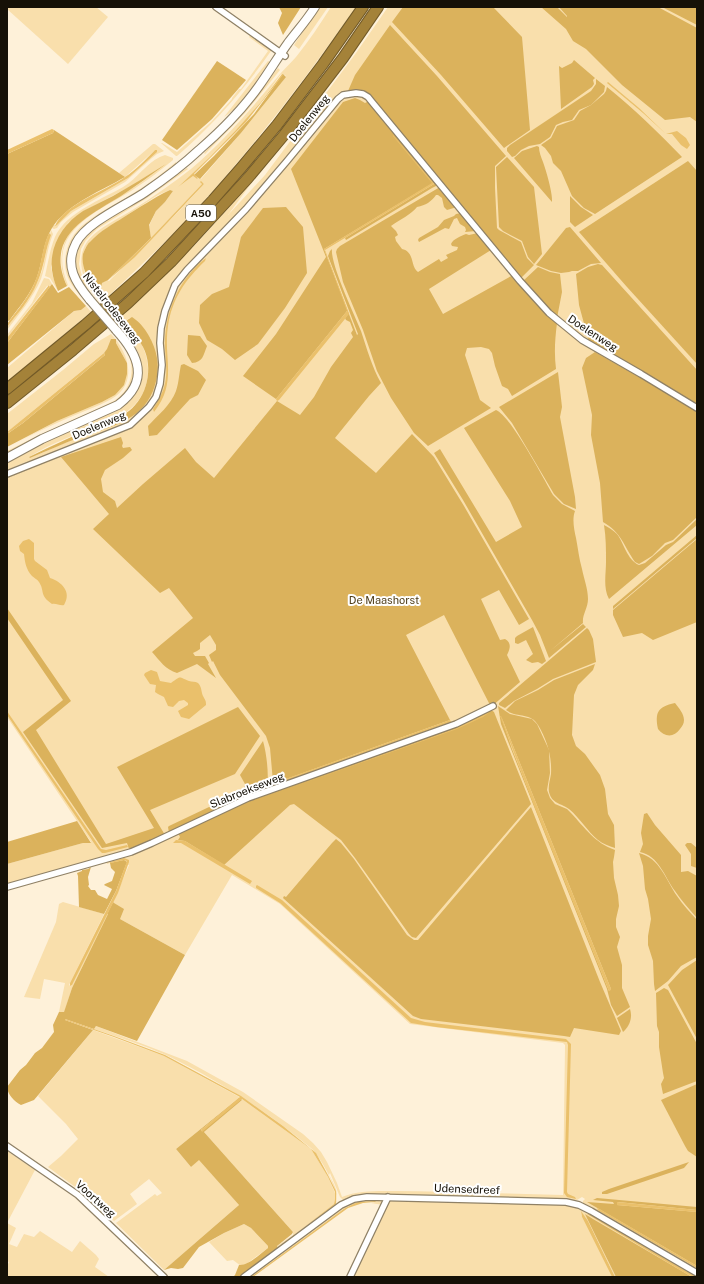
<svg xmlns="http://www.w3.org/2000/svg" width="704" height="1284" viewBox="0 0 704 1284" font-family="'Public Sans',sans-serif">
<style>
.green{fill:#f9dfac;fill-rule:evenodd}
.forest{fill:#dbb25c;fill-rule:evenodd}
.water{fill:#eac06b}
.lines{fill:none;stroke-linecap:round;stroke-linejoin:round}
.street-casing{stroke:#8f8166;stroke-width:8}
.secondary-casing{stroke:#8f8166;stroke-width:10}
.highway-casing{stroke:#725a28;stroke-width:12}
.street{stroke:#fff;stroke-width:5.5}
.secondary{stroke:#fff;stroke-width:8}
.highway{stroke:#a48239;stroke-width:10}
.secondary-bridge-casing{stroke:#8f8166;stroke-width:10;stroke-linecap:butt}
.secondary-bridge{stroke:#fff;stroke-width:8}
.labels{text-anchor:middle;stroke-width:4;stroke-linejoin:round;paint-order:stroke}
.shield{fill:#fff;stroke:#5c5851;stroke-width:1}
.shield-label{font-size:10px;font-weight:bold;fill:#161107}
.street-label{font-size:11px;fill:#161107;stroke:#fff}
.park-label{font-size:11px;fill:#4f3d19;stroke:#fff}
</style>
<rect width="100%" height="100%" fill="#fef1d9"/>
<g class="green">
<polygon points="7,7 96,7 108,17 68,64 7,9"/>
<polygon points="319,7 328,7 299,49 294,45"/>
<path d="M331,7H356C313,68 268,128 219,184C183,226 143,264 102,302L97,296L100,293L102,283L107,280L109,281L179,211L204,184L201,182L202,184L151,238L149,226L156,211L165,202L173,191L170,190L158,195L101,232L86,247L83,254V264L85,274L92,286L91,290C81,277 77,256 87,242C97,228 120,218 134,209C153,197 173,183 191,169C224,141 252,108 280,74C285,68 291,63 296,57C309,41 320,24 331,7ZM281,74H283L286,76L282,82L241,133L201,179L198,178L197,179L193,176L178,187L211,157L236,130L261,102Z"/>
<path d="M388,7H697V1277H619L597,1237L616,1277H615L588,1221L581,1212L582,1217L612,1277H353L390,1198L583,1205V1201L585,1199L582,1197L577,1200L571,1202L488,1198L487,1193L563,1195L565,1045L563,1043L410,1024L280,904L232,875L185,955L120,919L113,902L129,865L110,863L107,864L104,857L7,885V864L83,843L91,842L7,717V715L84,827L7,711V473L28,461L7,470V461L50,439L114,412C136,400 148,376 138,352C134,343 126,334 120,327L122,325C127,330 132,331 136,336C154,359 152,392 129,410C121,417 111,419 102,423C78,434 51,443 29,457L30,458L125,417L148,394L151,339L136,320L130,318L123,322L119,318L196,244L253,181L228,215L265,175L356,53Z"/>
<path d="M251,34L271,49V51C244,90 213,125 177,156H176L161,143H162L177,152L211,122L232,99V98L239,89H241L268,51L249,37Z"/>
<path d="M268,61L272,63C258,83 243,105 224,117Z"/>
<polygon points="278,68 280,70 245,113 205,154 204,153 253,99"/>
<polygon points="153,144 155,144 164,151 157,154 152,158 125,182 73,212 61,222 57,228 54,229 52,228 54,225 57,225 71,211 128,178 157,151 155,150 125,177 119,173"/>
<path d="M165,155L173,158V160C160,171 146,181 131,191C95,213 45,232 68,285L67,286C56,262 61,235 83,219C91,213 100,208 109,203C126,192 144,182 160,168L133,185L82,212L68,223L51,267L53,277L58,291L50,278L45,276C48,263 50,249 55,237C64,218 84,208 102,198C111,193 121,189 129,183C140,174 151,159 165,155Z"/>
<path d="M176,162V165L142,190L87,225L75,238L70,248L82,297C77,292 73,287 69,280C60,262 67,238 83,225C97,213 116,204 132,194C147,185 162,174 176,162Z"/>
<path d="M187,168L188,169L147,198L97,229L86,240L81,249L79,264L81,273L88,291C66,265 74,245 98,225Z"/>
<path d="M51,230L53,234C47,249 46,264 41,279C33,298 19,314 7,330V327L28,300L37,283L42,271Z"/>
<polygon points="44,278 49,279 52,284 50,287 50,285 47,286 7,338 7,335 32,303"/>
<polygon points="86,306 91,312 7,382 7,368 74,311 81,310"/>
<path d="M111,334C127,351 138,379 116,396C105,404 81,412 68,418C47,427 27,437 7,448L57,421L102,402L115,395L127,363L116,343L7,432V414L63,370L94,344Z"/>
<path d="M123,341C137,368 141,376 119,400L7,454V451C42,433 78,418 114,401C128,392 135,376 130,359C128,353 125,348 123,341Z"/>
<polygon points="63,902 104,914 70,983 69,985 71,986 107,914 109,913 72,988 64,1013 59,1012 65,983 44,979 40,999 24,997 56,922 59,904"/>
<path d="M96,1026L187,1061L243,1092L303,1134L313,1143L321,1152L327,1162L337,1183L342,1197C359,1190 378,1191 396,1191C425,1191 454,1192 482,1193L480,1198L374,1195L344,1201L340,1197L330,1173L329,1175C335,1186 340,1194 335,1207L240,1277L278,1248L277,1246L293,1235V1232L204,1132L242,1100V1099L311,1149L328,1177L335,1193V1199L334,1204L299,1231L336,1204C336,1200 337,1197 336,1194C335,1184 320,1157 312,1149C268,1112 218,1080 166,1055C143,1045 118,1037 94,1029Z"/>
<polygon points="93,1030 164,1056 241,1098 239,1098 176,1149 191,1167 199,1159 239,1205 164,1270 116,1223 155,1194 157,1196 162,1193 149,1179 130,1194 137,1204 114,1221 78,1189 48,1167 61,1156 78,1139 66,1124 38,1096"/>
<polygon points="7,1151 35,1170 7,1223 16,1228 9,1244 17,1247 24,1234 34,1237 40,1231 72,1252 80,1241 96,1255 99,1259 95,1267 109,1277 7,1277 7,1266 9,1262 7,1261"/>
<path d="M364,1198L384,1200L383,1205L371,1203L375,1202V1201C364,1202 355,1203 345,1208L251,1277H246L343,1206Z"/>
<polygon points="244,1224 251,1228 268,1246 268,1248 245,1265 241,1266 233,1260 227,1261 209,1242 224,1233"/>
</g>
<g class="forest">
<polygon points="279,7 301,7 283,35 278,23 282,13"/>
<polygon points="403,7 493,7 522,37 530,130 504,148 441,75 392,22"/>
<polygon points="541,7 557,7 567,17 567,16 559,7 658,7 697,28 697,122 690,117 665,120 622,85 586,49 573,41 566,29"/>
<polygon points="662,7 697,7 697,25"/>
<polygon points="390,25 437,76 506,156 495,166 495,188 497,228 499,230 521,242 527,258 534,265 521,278 370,97 358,91 348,91 355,75"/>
<polygon points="574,60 595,78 593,80 594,84 592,87 561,109 559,66 562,68 572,63"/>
<polygon points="217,61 246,80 212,119 177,150 162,140"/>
<polygon points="283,74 286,77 282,82 241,133 200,179 194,175 214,156 254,114"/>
<polygon points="596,79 605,86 604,92 591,105 579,110 572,120 563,122 556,125 550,137 540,144 529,146 521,150 515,156 512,157 507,151 507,148 510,145 591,91 596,84"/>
<path d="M607,87C633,108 658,132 682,157L595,214L584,208L572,196L561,171L553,163L551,156L545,148L541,145L551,138L557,126L574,120L580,111L591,105L604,94L606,91Z"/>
<path d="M355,98L360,100L365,103L369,101L436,182V186L432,188L346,240L345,238L434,184L393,135L433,183L324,249L357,335L358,334L328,256L330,251L332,249C330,263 354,314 361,331C367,349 372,367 381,383L369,396L335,438L376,473L412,434L434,457L464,506L529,619L519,625L499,590L481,599L500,640L505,639C512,643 510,649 507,655L520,682L491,707L444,615L406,635L450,720L275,783L273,782L270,748L266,736L220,675L213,661L212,662L209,655L216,650V645L210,635L200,643V649L197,651L193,653L195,656H205L209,663L208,664L216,678L197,664L177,673C166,670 159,660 152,652L193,618L169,588L160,593L93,529L109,514L61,457L121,437L123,443L122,446L123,448L130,447L132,450L123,458L105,470L101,479L103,492L115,501L117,508L143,484L185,448L196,462L214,478L277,401L300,415L314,397L331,367L353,337L351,333L353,330L350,322L346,320L345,318L348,314L347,311L276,399L243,376L276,334L326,257L291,169L343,102Z"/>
<path d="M54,130L125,177C101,191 71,202 54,225C43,240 43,260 37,277C31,294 19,307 9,321L7,320V154L53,133Z"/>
<path d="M537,146L539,147C539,152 541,157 543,162C546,170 553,194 552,202L514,158L522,151Z"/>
<polygon points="507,157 534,187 542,254 534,264 528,257 522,241 503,231 499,227 496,167"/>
<polygon points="688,161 697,171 697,364 627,287 579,232"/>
<path d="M166,164C151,175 136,186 121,196C87,217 44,236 67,286L58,291C56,286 54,281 53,276C47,250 61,225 83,211C93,206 103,201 113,196C131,186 148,175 166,164Z"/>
<path d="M440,187L457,207L447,210L444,207L442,198L438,195H436C431,202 426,205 417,207C412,214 399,220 391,226L396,231L398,235L395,237L396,241L402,249C415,252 410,266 418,272L439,259L441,262L448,258L446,255L457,250L458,247L452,246L451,244C453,239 461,236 466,234L469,235L478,233L491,250L429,289L443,314L513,275L550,317L557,323C555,339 554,353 556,369L512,396L508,389L502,386L495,366L492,353L489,349L481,347L467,348L465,355L480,400L491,408L428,446L414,433L391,398L377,371L363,330L343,282L336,252L337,249L340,246Z"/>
<path d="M170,190L173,191L165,202L156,211L149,225L151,238L108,280L102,283L100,293L97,296L91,290L92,286C87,276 81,267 83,254C85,249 87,244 91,241C100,231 113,224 124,217C139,208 153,198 170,190Z"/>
<polygon points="570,196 581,207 593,215 575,227 570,222"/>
<polygon points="286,207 303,227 307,273 285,308 258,344 235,360 222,349 207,340 199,323 200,305 212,294 229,287 241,237 263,208"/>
<polygon points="461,213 476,231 465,232 466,230 465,227 460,224 457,218 454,219 449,229 445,228 419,242 418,240 419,238 438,227 444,220 454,216 456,214"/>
<polygon points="570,227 601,263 591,264 578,271 572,271 569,272 561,273 551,271 536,265 562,233 566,228"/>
<polygon points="598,264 602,265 697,370 697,405 665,385 589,342 579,305 576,274 588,267"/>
<polygon points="538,267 550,272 560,274 562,292 557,318 523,281"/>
<polygon points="52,284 58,293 69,287 86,306 81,310 74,311 7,365 7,343"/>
<path d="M132,317C145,325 155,344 157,358C159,370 157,380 153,391C140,422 109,427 81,437C64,443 47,451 30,458L29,457C51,446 73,436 96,426C107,421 119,418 129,411C147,397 154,368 143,347C140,342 136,334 130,330C127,328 125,327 121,324Z"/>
<path d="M188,335L200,336L207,346C203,356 203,362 192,363L187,355Z"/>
<polygon points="111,339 116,339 116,343 127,363 127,374 124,385 115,395 102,402 57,421 7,447 7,434 23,423 105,355 104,353 107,349"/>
<path d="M595,352L683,402L697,412V517L673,540L665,543L652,556L639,564L635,562C624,546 621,532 603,522L600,483L591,435L592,415L582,368L586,358Z"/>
<path d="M184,364L198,371L206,380L198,395L190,399L157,435L149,436L148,426C158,415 171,405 176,391C179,382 179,374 181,365Z"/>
<polygon points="558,372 562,407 560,417 575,497 576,509 564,504 554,494 512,423 499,407"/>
<path d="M496,410C511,416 543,478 553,495L562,504L575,511C572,519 574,529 576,538C578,548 579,559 582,569C584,579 588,589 588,599C588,608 582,615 583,623L550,651L583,624L586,627L549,658L540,635L532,620L463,500L434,453L440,449L496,542L522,527L510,501L464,428Z"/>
<path d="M697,519V525L609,599C603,588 606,574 606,562C606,550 606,537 604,525C608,527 613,530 617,534C624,543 627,560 639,565L645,563L666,545L673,542Z"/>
<polygon points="697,535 697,538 613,609 613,606"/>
<polygon points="697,539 697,622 653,640 642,633 623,637 613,615 613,610"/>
<polygon points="7,608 71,701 36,730 106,844 154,828 117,767 238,707 260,736 235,774 150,810 165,835 129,849 127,843 102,848 23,732 63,700 7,618"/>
<polygon points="533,627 546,661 542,664 538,662 532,663 526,660 533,654 526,640 518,644 515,643 515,638 517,636"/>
<polygon points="587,628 589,630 543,669 589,630 593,639 596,662 553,679 537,689 514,701 505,708 499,705 499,703"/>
<path d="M595,664L593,670L578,685L574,695L572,735L576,746L585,754L600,775L605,789L608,814L614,825L615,848C609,846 603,844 598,840C587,831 580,818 569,809C561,803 552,804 549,792C548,786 550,780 551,774C552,756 547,740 538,725C531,712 516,718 506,710L515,701L538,690L554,680Z"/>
<path d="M675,703C679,708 684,714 684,720C684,724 682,726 680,729C674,738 664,737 658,729C655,713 657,707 675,703Z"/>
<path d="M498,706L510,714L532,719L537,724L549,750L550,773L547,790L550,798L555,804L567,809L571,813C585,828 595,843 615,850L614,857L613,862L614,878L618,895L619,906L616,919V927L620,937L617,947L622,965V988L630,1007L617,1016L611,1005L607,989L501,724ZM501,716L611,989L609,991L512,749Z"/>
<polygon points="491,710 494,712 496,717 531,804 416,938 412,937 409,934 355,858 341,840 294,804 290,805 224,865 185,841 178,840 180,837 178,833 246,801"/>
<path d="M263,741C267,755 269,776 267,789L169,833L168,827L169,826L228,798L244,788L245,784L240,775Z"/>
<polygon points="531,807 600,982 621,1031 619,1035 574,1028 570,1037 564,1036 421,1019 413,1016 283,898 284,896 286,897 332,843 336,839 341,843 354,859 407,935 414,940 418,940"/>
<path d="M647,813L655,825L681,855V872L688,871L697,876V918C689,909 681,900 675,891C664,876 659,856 640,852L643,844L641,833L644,814Z"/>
<polygon points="77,821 91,843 83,843 7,864 7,842"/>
<polygon points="687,843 691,843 697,848 697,868 691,866 691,854 685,845"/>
<path d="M639,853C660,858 666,880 677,896C683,905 690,912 697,920V957L681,966L668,981L655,991L654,984L653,961L648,945V936L651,919L648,899L645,889L643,866Z"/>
<polygon points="124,860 127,862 116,891 104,914 79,907 78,876 77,873 82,871 82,870 88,869 91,867 88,877 89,885 88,886 91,890 95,890 98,895 107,899 112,889 104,885 105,884 112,881 115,872 111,868 110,863"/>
<path d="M113,902L114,903L124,909L120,919L185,955L137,1041L96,1026L94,1029L65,1019V1020L93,1030L34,1100L21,1105C14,1101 8,1095 7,1087L20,1070L26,1065L35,1053L42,1048L54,1032L53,1025L59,1012H64L72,988L108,914H107Z"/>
<polygon points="697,960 697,1039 668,985 682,970"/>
<polygon points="664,988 668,990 697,1044 697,1081 663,1094 661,1084 664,1078 663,1073 659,1047 659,1032 657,1026 656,993"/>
<path d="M630,1009C633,1018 629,1027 623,1032L617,1018Z"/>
<polygon points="697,1084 697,1157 688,1151 685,1146 661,1100"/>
<path d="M239,1098H240L201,1130L202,1131L241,1099L242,1100L204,1132L293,1232L292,1234L277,1246L278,1248L240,1277H233L235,1275L239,1265C248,1266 260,1254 268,1248V1246L251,1228L244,1224L224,1233L199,1247L183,1268L178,1269L171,1268L164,1270L239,1205L199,1160L191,1167L176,1149Z"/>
<polygon points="689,1162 684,1168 607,1194 602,1194 602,1192 609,1189"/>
<polygon points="597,1198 697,1207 697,1210 618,1202 617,1205 697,1212 697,1266 587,1202 614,1204 613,1202 593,1200"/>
<polygon points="585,1214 593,1219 692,1277 616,1277"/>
</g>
<g class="water">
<polygon points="282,74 283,74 283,75 246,122 194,174 198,178 197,179 193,176 178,187 210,157 236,130 261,102"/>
<polygon points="607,83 608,82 639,108 666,134 677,131 686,138 690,145 687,149 681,145 672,134 666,134 643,113"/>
<polygon points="52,129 54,130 53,133 7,154 7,150"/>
<polygon points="393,135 434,184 325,250 369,367 349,314 279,400 277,401 276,399 347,311 324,249 432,183 393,136"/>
<path d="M155,150H157V152L128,178L71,211L57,225L55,226C63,205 107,190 125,177C136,170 146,159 155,150Z"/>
<polygon points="201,181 204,184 135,257 107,281 109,279 149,240 202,184 200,182"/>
<path d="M49,233L51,235C45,251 44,268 37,283C30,300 18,313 7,327V324C18,309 30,296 36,279C42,264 42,247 49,233Z"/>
<path d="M206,258L205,261C185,280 172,299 168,326C163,358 178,382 154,412L153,409C169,385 167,375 165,348C164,314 178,279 206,258Z"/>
<polygon points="49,285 50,287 7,343 7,338"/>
<polygon points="104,353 105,355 23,423 7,434 7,432"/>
<path d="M29,539L34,543V559L35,561L47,570L50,578C62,582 72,592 64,605C60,606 56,603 52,604C39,595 45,591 39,582C37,579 34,578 32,576C26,569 25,563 24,554L20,551L19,546L23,541Z"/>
<path d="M151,670L157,672L160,681L171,683C182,675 178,677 189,681C192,682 195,681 198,683C202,687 201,692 203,696C205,700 206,700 206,705L189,719L181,717L178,711L188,705V703L184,700L179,701L173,707L168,706L164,697L158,694L155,692L156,685L150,684L144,675L145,673Z"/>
<polygon points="7,711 101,849 106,850 127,845 128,847 105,853 102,853 98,849 7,715"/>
<polygon points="490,712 483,717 457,729 281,791 457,728"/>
<polygon points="500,716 501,716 611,989 610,991 609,991 535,808"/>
<polygon points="450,720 451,722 429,730 280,783 280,781"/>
<polygon points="176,840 185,841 252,881 250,884 181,843 173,843"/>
<polygon points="124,858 129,860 129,862 118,893 72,985 70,986 70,983 116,891 127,861 124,860 110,863 110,862"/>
<polygon points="257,885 282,900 411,1018 425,1022 566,1039 571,1044 567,1192 568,1194 575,1197 576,1199 567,1197 564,1193 568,1045 567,1042 436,1027 411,1023 280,903 256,888 256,886"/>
<polygon points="65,1019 114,1036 165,1055 241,1096 283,1126 316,1153 328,1175 336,1191 336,1204 299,1231 334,1204 335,1199 335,1192 328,1177 311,1149 242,1099 202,1132 201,1130 240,1097 164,1056 114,1037 65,1020"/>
<polygon points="375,1201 376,1202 374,1202 363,1203 348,1208 253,1277 251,1277 345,1208 358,1202"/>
<polygon points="617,1202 697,1210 697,1212 617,1205"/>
<polygon points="598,1208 697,1266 697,1268 599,1211 597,1209"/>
<polygon points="581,1211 588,1221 615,1277 612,1277 582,1217"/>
<polygon points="587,1214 589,1214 696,1277 693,1277 685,1273"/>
</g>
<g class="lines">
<defs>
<g id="street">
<polyline points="216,7 285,56"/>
<polyline points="7,474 130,425 149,407 156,397 160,384 162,365 160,343 161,328 165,311 175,285 187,270 246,209 287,161 338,99 343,95 356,93 363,94 368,97 372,102 520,281 549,313 582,340 641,374 697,408"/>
<polyline points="7,887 131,852 152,843 248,798 456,724 493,706"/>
<polyline points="7,1146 78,1195 164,1277"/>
<polyline points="244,1277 341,1205 354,1199 367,1197 566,1202 579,1205 591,1211 697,1273"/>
<polyline points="350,1277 388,1197"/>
</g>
<g id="secondary">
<path d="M90,300C76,283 64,266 76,243C86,223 124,206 144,193C163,180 182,166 199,150C221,131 242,110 259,86C269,72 278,57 288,43C297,31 307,20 315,7"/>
<path d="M7,458L42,439L118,405C150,381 139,355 116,330"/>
</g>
<g id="highway">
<polyline points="7,389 85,325 144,273 213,200 241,168 277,125 323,64 363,7"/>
<polyline points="7,403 73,350 128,303 171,262 248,178 284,135 343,58 378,7"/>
</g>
</defs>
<use href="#street" class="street-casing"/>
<use href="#secondary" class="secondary-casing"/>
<use href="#highway" class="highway-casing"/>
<use href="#street" class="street"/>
<use href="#secondary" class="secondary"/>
<use href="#highway" class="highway"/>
<defs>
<polyline id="secondary-bridge" points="90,300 116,330"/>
</defs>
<use href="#secondary-bridge" class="secondary-bridge-casing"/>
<use href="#secondary-bridge" class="secondary-bridge"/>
</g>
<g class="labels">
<rect class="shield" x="186" y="205" width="30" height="16" rx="3"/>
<g class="shield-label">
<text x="201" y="217">A50</text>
</g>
<g class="street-label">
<text transform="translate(309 118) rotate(-51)" y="4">Doelenweg</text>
<text transform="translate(112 308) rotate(52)" y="4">Nistelrodeseweg</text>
<text transform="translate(593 333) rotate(33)" y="4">Doelenweg</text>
<text transform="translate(99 425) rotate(-23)" y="4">Doelenweg</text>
<text transform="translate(247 790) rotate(-22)" y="4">Slabroekseweg</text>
<text transform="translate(467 1189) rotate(2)" y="4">Udensedreef</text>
<text transform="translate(96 1199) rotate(42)" y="4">Voortweg</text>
</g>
<g class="park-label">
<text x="384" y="604">De Maashorst</text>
</g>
</g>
<rect width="704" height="1284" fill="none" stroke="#161107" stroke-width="16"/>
</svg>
